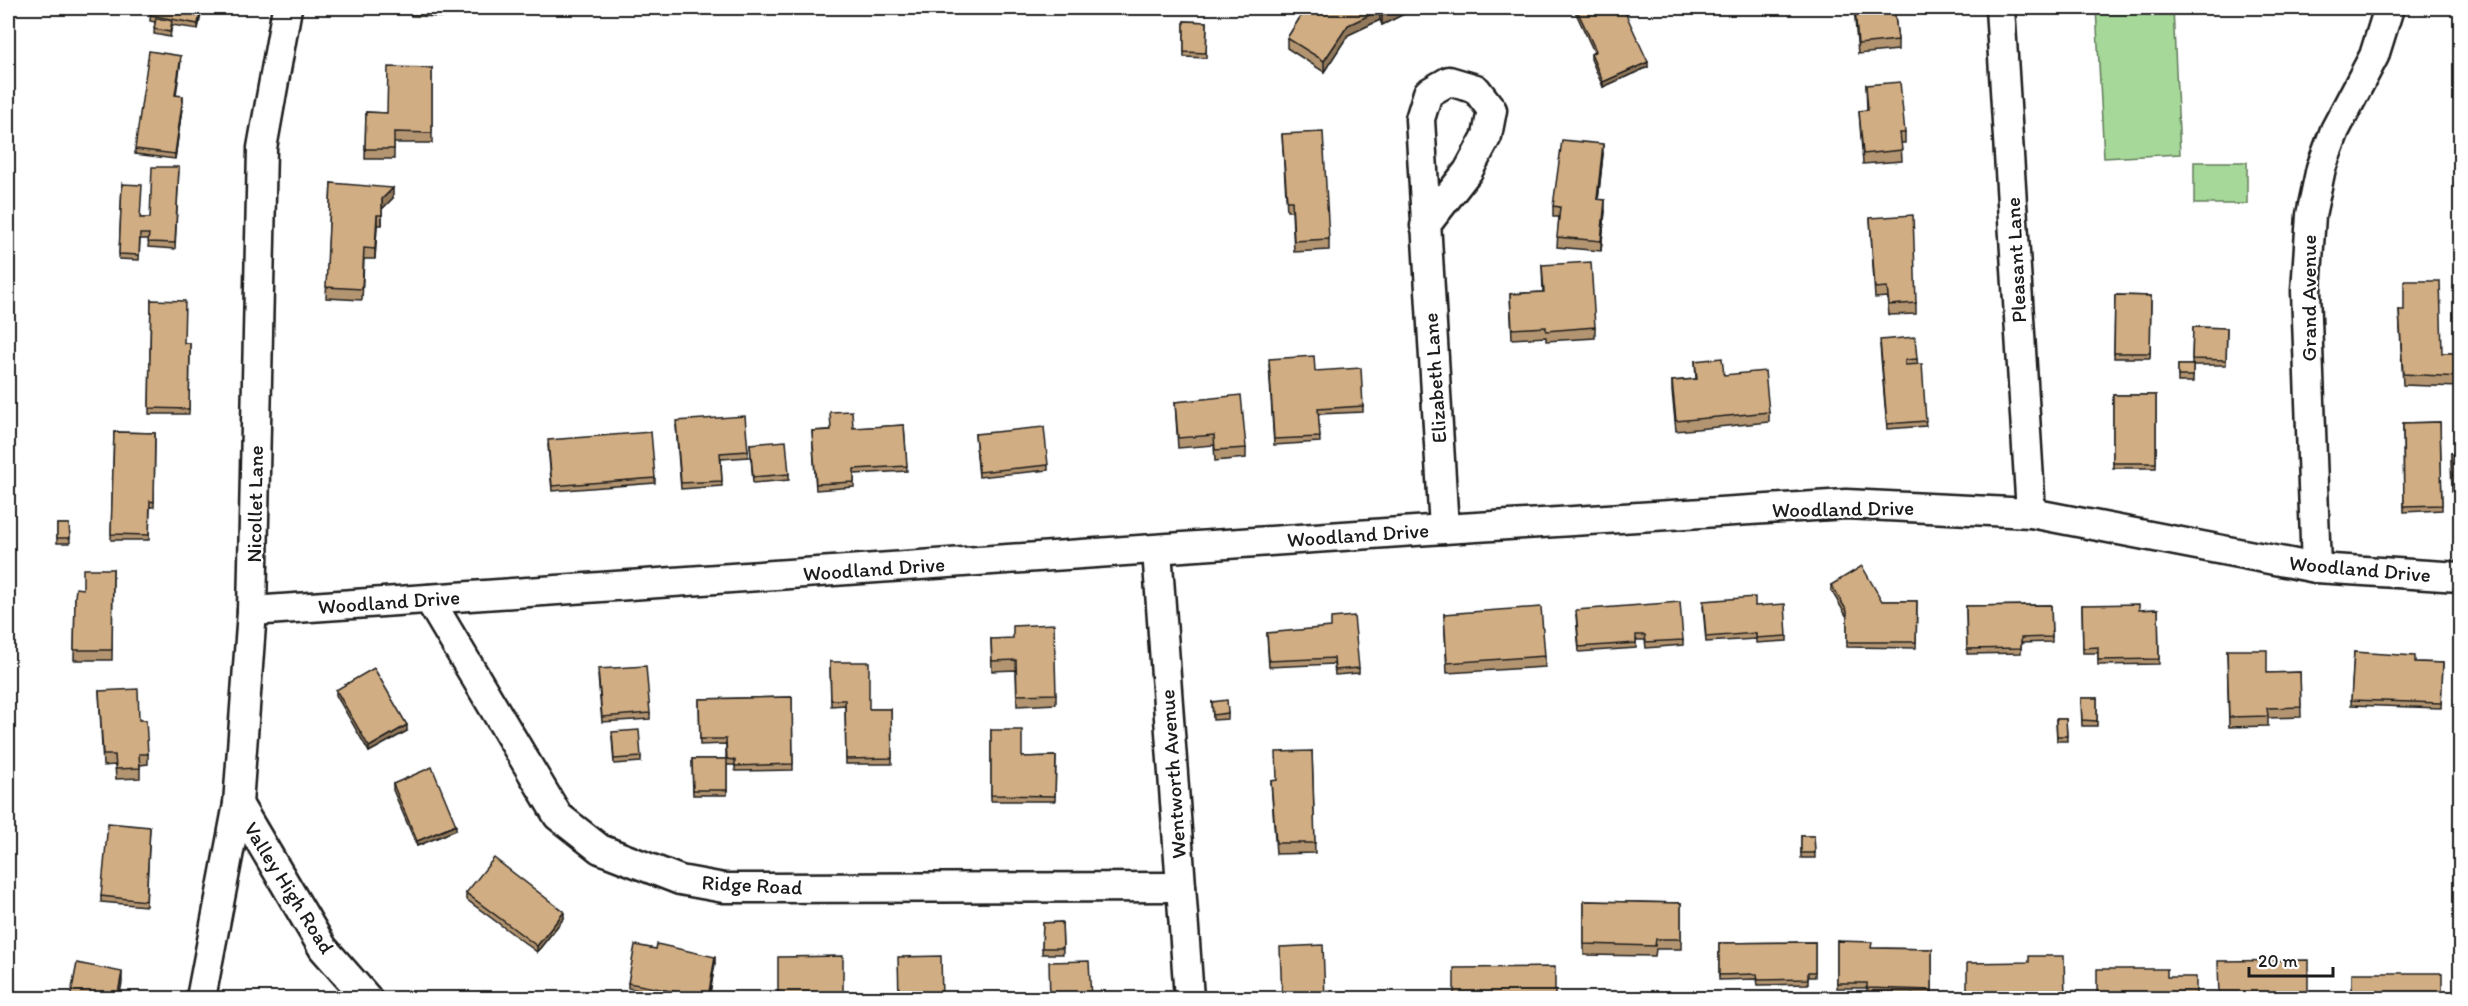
<svg xmlns="http://www.w3.org/2000/svg" width="2468" height="1006" viewBox="0 0 2468 1006" font-family="Itim,sans-serif">
<style>
.green{fill:#a6d899;stroke:#617a5a;stroke-width:1.5}
.lines{fill:none;stroke-linecap:round;stroke-linejoin:round}
.street-casing{stroke:#1c1c1c;stroke-width:33}
.street{stroke:#fff;stroke-width:28}
.wall{fill:#b49571;stroke:#1c1c1c;stroke-width:1.5}
.shaded-wall{fill:#92795c;stroke:#1c1c1c;stroke-width:1.5}
.building{fill:#d1ad83;stroke:#1c1c1c;stroke-width:1.5}
.labels{text-anchor:middle;stroke-width:4.5;stroke-linejoin:round;paint-order:stroke}
.street-label{font-size:21px;fill:#1c1c1c;stroke:#fff}
</style>
<rect width="100%" height="100%" fill="#fff"/>
<filter id="ink" filterUnits="userSpaceOnUse"><feTurbulence type="fractalNoise" baseFrequency=".0167" numOctaves="2"/><feDisplacementMap in="SourceGraphic" scale="12" xChannelSelector="R" yChannelSelector="G"/><feConvolveMatrix kernelMatrix="1 2 1 2 8 2 1 2 1" color-interpolation-filters="sRGB"/></filter>
<g filter="url(#ink)">
<g class="green">
<polygon points="2096,8 2173,8 2180,154 2104,158"/>
<rect x="2194" y="162" width="53" height="42"/>
</g>
<g class="lines">
<defs>
<g id="street">
<polyline points="2000,8 2031,513"/>
<polyline points="1425,226 1468,171 1487,136 1492,110 1476,89 1449,81 1428,93 1420,119 1444,529"/>
<polyline points="1157,550 1189,998"/>
<polyline points="2316,568 2306,291 2311,215 2321,168 2335,130 2374,56 2389,8"/>
<polyline points="429,599 558,816 600,849 680,880 724,888 1181,887"/>
<polyline points="252,611 1444,529 1846,504 2031,513 2316,568 2460,577"/>
<polyline points="238,804 323,948 367,998"/>
<polyline points="201,998 238,804 252,611 262,148 287,8"/>
</g>
</defs>
<use href="#street" class="street-casing"/>
<use href="#street" class="street"/>
</g>
<g class="wall">
<polygon points="151,8 202,8 198,29 172,25 170,37 154,34 155,22 150,21"/>
<polygon points="412,8 450,8 450,17 411,16"/>
<polygon points="1306,8 1414,8 1414,9 1382,25 1380,20 1348,35 1324,72 1287,48 1287,38"/>
<polygon points="1568,8 1623,8 1648,67 1603,87 1591,59 1591,54 1594,52 1574,9 1569,11"/>
<polygon points="1854,8 1894,8 1898,40 1898,50 1858,54"/>
<polygon points="1184,21 1207,22 1206,58 1184,57"/>
<polygon points="181,61 176,95 183,101 175,159 135,154 135,149"/>
<polygon points="432,68 432,143 394,143 394,159 365,159 366,112 387,113"/>
<polygon points="1866,85 1905,133 1905,143 1901,143 1902,161 1863,164 1859,111 1867,110"/>
<polygon points="1282,134 1329,239 1329,250 1294,252 1292,211 1287,211"/>
<polygon points="1603,154 1598,200 1605,211 1601,251 1557,247 1559,217 1553,217 1553,206"/>
<polygon points="179,167 175,249 148,247 149,239 140,239 139,260 119,259 122,184 140,218 150,218"/>
<polygon points="331,183 393,198 382,209 382,225 377,225 375,259 364,259 362,300 326,298"/>
<polygon points="1870,218 1916,303 1916,314 1889,315 1887,297 1875,298"/>
<polygon points="1542,265 1595,327 1595,338 1546,341 1546,337 1512,339 1510,294 1543,292"/>
<polygon points="2115,295 2151,296 2150,358 2114,358"/>
<polygon points="151,300 184,343 190,343 189,414 149,414"/>
<polygon points="2399,310 2442,353 2460,353 2460,387 2403,385"/>
<polygon points="2193,327 2227,328 2226,365 2192,365"/>
<polygon points="1880,345 1917,359 1926,426 1887,429"/>
<polygon points="1695,361 1724,375 1769,412 1769,422 1676,431 1672,391 1672,381 1696,379"/>
<polygon points="1269,364 1315,371 1363,406 1363,412 1318,414 1320,442 1274,445"/>
<rect x="2178" y="365" width="15" height="17"/>
<rect x="2113" y="395" width="43" height="73"/>
<polygon points="1175,402 1246,448 1246,458 1215,461 1214,445 1178,448"/>
<polygon points="2440,422 2442,510 2404,512 2403,423"/>
<polygon points="904,425 907,471 854,474 854,487 816,490 812,431"/>
<polygon points="676,426 748,451 748,457 721,459 722,486 681,489"/>
<polygon points="114,432 155,433 154,507 150,507 149,540 111,540"/>
<polygon points="975,434 1048,465 1048,470 979,477"/>
<polygon points="750,444 789,474 789,480 753,483"/>
<polygon points="548,445 655,478 655,483 552,491"/>
<polygon points="2451,453 2460,453 2460,492 2452,492"/>
<polygon points="57,524 69,524 70,543 57,543"/>
<polygon points="113,569 112,660 74,660 75,597"/>
<polygon points="1831,585 1882,601 1917,601 1916,648 1847,647 1847,617 1831,590"/>
<polygon points="2051,605 2052,642 2021,643 2021,653 1967,654 1966,606"/>
<polygon points="2082,605 2139,610 2158,609 2159,664 2098,665 2098,653 2083,653"/>
<polygon points="1703,606 1755,606 1787,636 1787,641 1756,643 1756,639 1706,642"/>
<polygon points="1444,614 1545,656 1545,667 1447,673"/>
<polygon points="1576,615 1683,640 1683,645 1646,648 1645,640 1636,640 1636,648 1579,652"/>
<polygon points="1267,633 1359,668 1359,673 1335,675 1334,664 1269,667"/>
<polygon points="991,639 1056,694 1056,704 1017,706 1016,670 992,671"/>
<polygon points="2227,650 2267,673 2300,672 2301,717 2268,718 2268,726 2229,727"/>
<polygon points="2354,652 2415,662 2443,663 2441,708 2351,705"/>
<polygon points="830,662 869,709 891,709 892,764 846,764 845,705 831,706"/>
<polygon points="598,675 650,713 650,719 602,722"/>
<polygon points="336,690 407,731 369,752 336,695"/>
<polygon points="99,691 139,720 148,754 148,764 140,765 140,778 116,779 115,765 103,766"/>
<polygon points="792,697 793,770 735,771 735,765 727,765 727,795 693,795 692,759 726,759 726,744 700,745 699,699"/>
<polygon points="2081,698 2097,698 2097,726 2082,726"/>
<polygon points="1212,702 1228,713 1228,719 1213,720"/>
<polygon points="2056,719 2066,719 2067,741 2057,741"/>
<polygon points="991,730 1022,757 1056,756 1055,801 991,801"/>
<polygon points="612,737 641,757 641,762 614,764"/>
<polygon points="1312,751 1315,853 1276,854 1271,781 1277,781"/>
<polygon points="393,784 456,830 417,846 393,790"/>
<polygon points="150,827 146,906 101,902 101,896"/>
<polygon points="1801,836 1814,836 1815,858 1801,858"/>
<polygon points="466,893 564,918 537,952 466,899"/>
<polygon points="1584,901 1681,903 1681,949 1656,949 1655,956 1584,955"/>
<polygon points="1062,922 1063,954 1042,954 1043,923"/>
<polygon points="1837,941 1872,948 1932,949 1932,995 1867,994 1867,988 1837,988"/>
<polygon points="1815,942 1815,977 1808,977 1808,984 1758,985 1757,979 1719,980 1719,943"/>
<polygon points="656,949 715,963 709,999 683,999 628,988 628,983"/>
</g>
<g class="shaded-wall">
<polygon points="201,8 202,8 198,29 198,24"/>
<polygon points="1396,8 1414,8 1414,9 1382,25 1382,14"/>
<polygon points="1380,10 1380,20 1348,35 1324,72 1324,61 1348,25"/>
<polygon points="1648,62 1648,67 1603,87 1603,82"/>
<polygon points="183,96 183,101 175,159 175,154"/>
<polygon points="1603,144 1603,154 1597,210 1597,199"/>
<polygon points="393,188 393,198 382,209 382,225 382,199"/>
<polygon points="1605,200 1605,211 1601,251 1601,241"/>
<polygon points="377,215 377,225 375,259 375,249"/>
<polygon points="407,725 407,731 369,752 369,747"/>
<polygon points="456,825 456,830 417,846 417,841"/>
<polygon points="564,912 564,918 537,952 537,946"/>
<polygon points="715,957 715,963 709,999 708,999"/>
<polygon points="122,972 122,983 119,999 117,999"/>
</g>
<g class="building">
<polygon points="151,8 201,8 198,24 150,15"/>
<polygon points="412,8 450,8 450,11 411,11"/>
<polygon points="1306,8 1396,8 1382,14 1380,10 1348,25 1324,61 1287,38"/>
<polygon points="1576,8 1623,8 1648,62 1603,82 1591,54 1596,51"/>
<polygon points="1855,8 1894,8 1898,40 1858,44"/>
<polygon points="156,18 172,21 170,32 154,29"/>
<polygon points="1184,21 1207,22 1206,53 1184,52"/>
<polygon points="149,51 181,56 175,95 183,96 175,154 135,149"/>
<polygon points="388,67 432,68 432,133 394,132 394,149 365,149 366,112 387,113"/>
<polygon points="1900,82 1905,133 1900,133 1902,150 1863,154 1859,111 1868,110 1866,85"/>
<polygon points="1323,132 1329,239 1294,241 1292,201 1287,201 1282,134"/>
<polygon points="1562,140 1603,144 1597,199 1605,200 1601,241 1557,237 1560,207 1553,206"/>
<polygon points="152,167 179,167 175,243 148,242 149,234 140,234 139,255 119,254 122,184 142,185 140,218 150,218"/>
<polygon points="331,183 393,188 382,199 382,215 377,215 375,249 364,248 362,289 326,287"/>
<polygon points="1913,215 1916,303 1889,305 1887,287 1875,288 1870,218"/>
<polygon points="1591,262 1595,327 1546,331 1546,327 1512,329 1510,294 1544,292 1542,265"/>
<polygon points="2404,281 2440,281 2442,353 2460,353 2460,377 2403,374 2399,310 2404,310"/>
<polygon points="2115,295 2151,296 2150,353 2114,353"/>
<polygon points="151,300 185,301 184,343 190,343 189,409 149,408"/>
<polygon points="2193,327 2227,328 2226,360 2192,359"/>
<polygon points="1915,337 1917,359 1905,360 1905,365 1922,364 1926,421 1887,424 1880,340"/>
<polygon points="1314,356 1315,371 1361,368 1363,406 1318,409 1320,437 1274,439 1269,359"/>
<polygon points="1722,358 1724,375 1765,371 1769,412 1676,421 1672,381 1697,379 1695,361"/>
<rect x="2178" y="365" width="15" height="11"/>
<polygon points="1241,395 1246,448 1215,450 1214,435 1178,438 1175,402"/>
<rect x="2113" y="395" width="43" height="68"/>
<polygon points="852,411 853,428 904,425 907,466 854,469 854,482 816,484 812,431 831,430 830,412"/>
<polygon points="745,416 748,451 720,453 722,481 681,483 676,421"/>
<polygon points="2440,422 2442,505 2404,506 2403,423"/>
<polygon points="1044,427 1048,465 979,472 975,434"/>
<polygon points="114,432 155,433 154,502 150,501 149,535 111,534"/>
<polygon points="651,432 655,478 552,486 548,440"/>
<polygon points="786,441 789,474 753,477 750,444"/>
<polygon points="2451,453 2460,453 2460,486 2452,486"/>
<polygon points="57,524 69,524 70,538 57,538"/>
<polygon points="1862,566 1882,601 1917,601 1916,642 1847,642 1847,611 1831,585"/>
<polygon points="83,569 113,569 112,650 74,650 75,597 76,588 83,589"/>
<polygon points="1755,597 1755,606 1785,604 1787,636 1756,638 1756,633 1706,637 1703,601"/>
<polygon points="1680,602 1683,640 1646,642 1645,635 1636,635 1636,643 1579,647 1576,610"/>
<polygon points="2139,604 2139,610 2158,609 2159,659 2098,660 2098,647 2083,648 2082,605"/>
<polygon points="2051,605 2052,637 2021,638 2021,648 1967,649 1966,606"/>
<polygon points="1541,607 1545,656 1447,663 1444,614"/>
<polygon points="1354,616 1359,668 1335,670 1334,658 1269,661 1267,633 1331,627 1331,618"/>
<polygon points="1054,624 1056,694 1017,695 1016,660 992,661 991,639 1013,638 1013,626"/>
<polygon points="2227,650 2267,650 2267,673 2300,672 2301,707 2267,708 2268,716 2229,717"/>
<polygon points="2354,652 2415,656 2415,662 2443,663 2441,703 2351,700"/>
<polygon points="830,662 869,662 869,709 891,709 892,758 846,759 845,700 831,700"/>
<polygon points="646,666 650,713 602,717 598,669"/>
<polygon points="374,668 407,725 369,747 336,690"/>
<polygon points="138,689 139,720 146,720 148,754 139,754 140,768 116,769 115,755 103,755 99,691"/>
<polygon points="792,697 793,764 735,766 735,760 727,759 727,790 693,790 692,759 727,759 726,739 700,739 699,699"/>
<polygon points="2081,698 2097,698 2097,721 2082,720"/>
<polygon points="1227,700 1228,713 1213,715 1212,702"/>
<polygon points="2056,719 2066,719 2067,736 2057,736"/>
<polygon points="639,730 641,757 614,759 612,732"/>
<polygon points="991,730 1022,730 1022,757 1056,756 1055,796 991,795"/>
<polygon points="1312,751 1315,843 1276,843 1271,781 1277,780 1276,752"/>
<polygon points="432,767 456,825 417,841 393,784"/>
<polygon points="108,823 150,827 146,901 101,896"/>
<polygon points="1801,836 1814,836 1815,853 1801,853"/>
<polygon points="494,858 564,912 537,946 466,893"/>
<polygon points="1584,901 1681,903 1681,939 1656,939 1655,946 1584,944"/>
<polygon points="1062,922 1063,948 1042,948 1043,923"/>
<polygon points="1837,941 1872,942 1871,948 1932,949 1932,990 1867,988 1867,983 1837,983"/>
<polygon points="1815,942 1815,972 1808,972 1808,979 1758,980 1757,974 1719,975 1719,943"/>
<polygon points="657,944 715,957 708,998 628,983 635,945 656,949"/>
<polygon points="1323,945 1325,999 1282,999 1280,947"/>
<polygon points="843,956 843,999 778,999 778,957"/>
<polygon points="941,956 942,999 899,999 898,957"/>
<polygon points="2029,956 2064,956 2065,999 1967,999 1967,963 2029,962"/>
<polygon points="2308,960 2308,999 2219,999 2218,961"/>
<polygon points="1089,961 1091,999 1050,999 1049,962"/>
<polygon points="77,963 122,972 117,999 70,999"/>
<polygon points="1555,967 1555,999 1454,999 1454,968"/>
<polygon points="2097,969 2167,969 2167,977 2196,977 2196,999 2097,999"/>
<rect x="2352" y="973" width="90" height="26"/>
</g>
</g>
<g class="labels">
<g class="street-label">
<text transform="translate(2016 260) rotate(-93)" y="7">Pleasant Lane</text>
<text transform="translate(2309 298) rotate(-90)" y="7">Grand Avenue</text>
<text transform="translate(1435 378) rotate(-94)" y="7">Elizabeth Lane</text>
<text transform="translate(255 504) rotate(-89)" y="7">Nicollet Lane</text>
<text transform="translate(1843 509) rotate(-1)" y="7">Woodland Drive</text>
<text transform="translate(1358 535) rotate(-4)" y="7">Woodland Drive</text>
<text transform="translate(874 569) rotate(-4)" y="7">Woodland Drive</text>
<text transform="translate(2360 569) rotate(5)" y="7">Woodland Drive</text>
<text transform="translate(389 602) rotate(-4)" y="7">Woodland Drive</text>
<text transform="translate(1173 774) rotate(-94)" y="7">Wentworth Avenue</text>
<text transform="translate(752 885) rotate(3)" y="7">Ridge Road</text>
<text transform="translate(289 888) rotate(58)" y="7">Valley High Road</text>
</g>
</g>
<rect width="2468" height="1006" fill="none" stroke="#fff" stroke-width="30"/>
<rect x="15" y="15" width="2438" height="976" fill="none" stroke="#1c1c1c" stroke-width="2" filter="url(#ink)"/>
<path d="M2249 967v9h84v-9" fill="none" stroke="#1c1c1c" stroke-width="3"/>
<text x="2258" y="967" font-size="18" fill="#1c1c1c" stroke="#ffffff" stroke-width="4.5" paint-order="stroke">20 m</text>
</svg>
